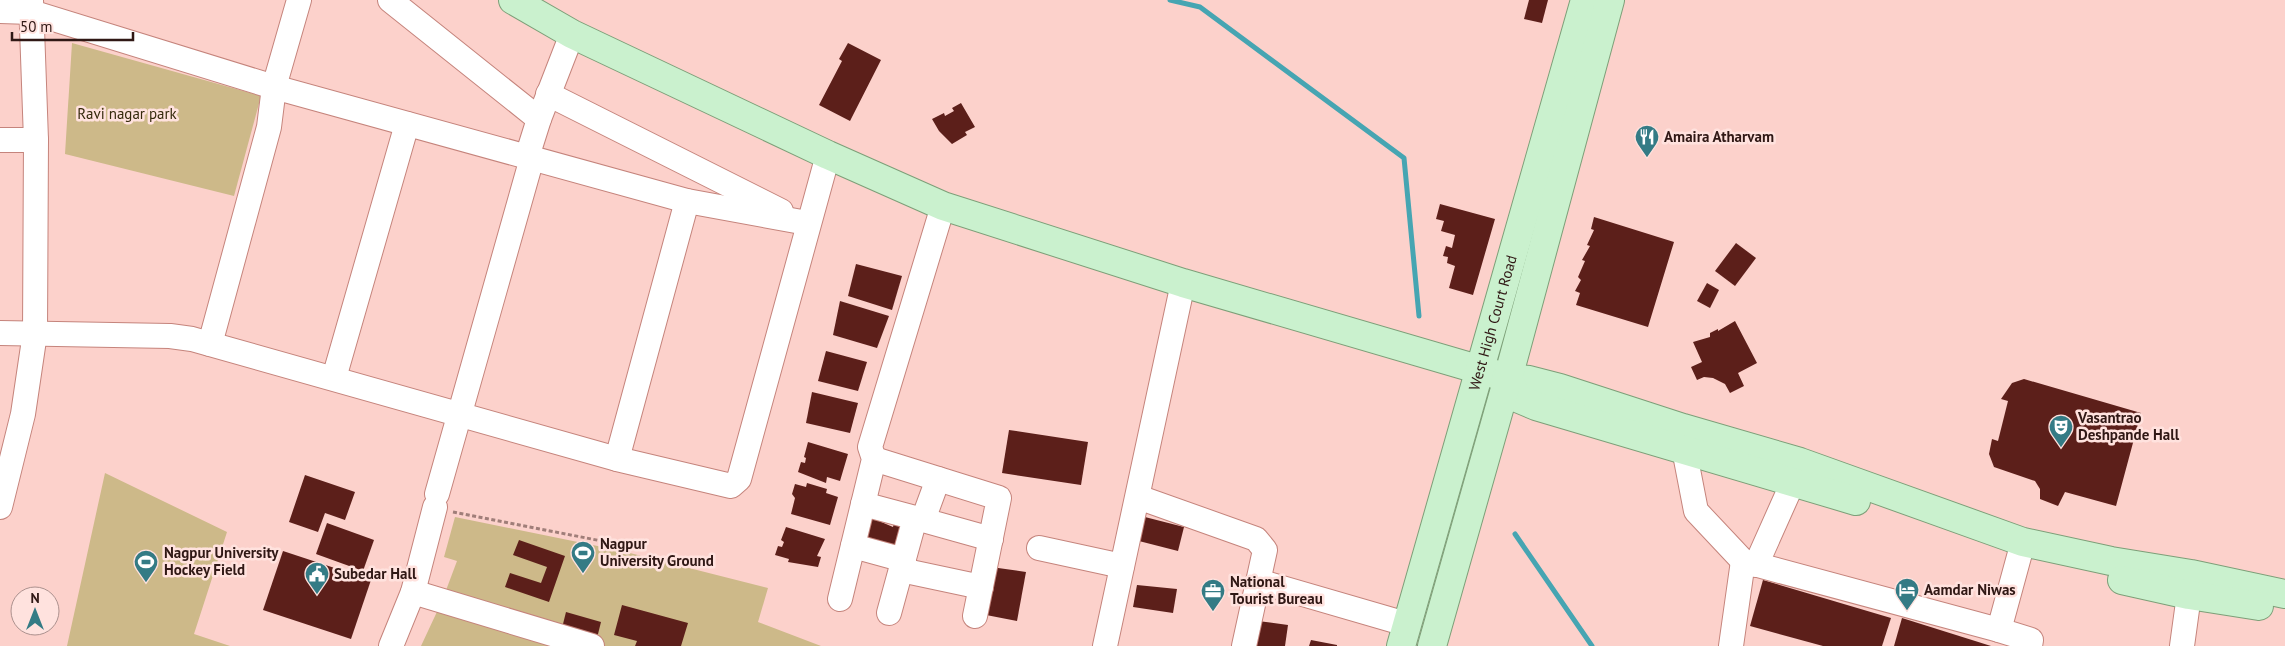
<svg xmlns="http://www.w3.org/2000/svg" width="2285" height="646" viewBox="0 0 2285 646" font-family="'PT Sans',sans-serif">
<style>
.green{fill:#cdb989}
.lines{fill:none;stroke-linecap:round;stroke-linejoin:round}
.stream{stroke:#46a5b2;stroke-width:5}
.building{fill:#5c1f1a}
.minor-casing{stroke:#c5847c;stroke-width:26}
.major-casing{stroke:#7d9f78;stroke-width:30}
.path{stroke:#a07e79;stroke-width:3;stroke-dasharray:4 2.5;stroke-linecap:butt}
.minor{stroke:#fff;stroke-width:24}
.major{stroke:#caf1ce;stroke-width:28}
.labels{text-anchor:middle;stroke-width:5;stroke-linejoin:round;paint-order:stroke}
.park-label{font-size:15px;fill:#35290b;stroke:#ffe2de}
.poi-label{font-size:15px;font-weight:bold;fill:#301815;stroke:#ffe2de;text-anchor:start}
.street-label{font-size:15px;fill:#301815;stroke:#ffe2de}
</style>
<rect width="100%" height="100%" fill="#fcd1cb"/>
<g class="green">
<polygon points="72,43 261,96 234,196 65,154"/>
<polygon points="105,473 227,532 194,634 230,646 67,646"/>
<polygon points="455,517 622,551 768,588 758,622 821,646 421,646 442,601 457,561 444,557"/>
</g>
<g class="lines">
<g class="stream">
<polyline points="1170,0 1200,7 1404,158 1419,316"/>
<polyline points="1515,534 1592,646"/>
</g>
</g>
<g class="building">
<polygon points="1529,0 1548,0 1542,23 1524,19"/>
<polygon points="848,43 881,60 850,121 819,105 842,61 839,59"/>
<polygon points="961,103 975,127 965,132 967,135 952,144 939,131 932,119 944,113 945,116 954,111 952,108"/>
<polygon points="1440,204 1495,219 1473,295 1449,288 1455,266 1447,263 1448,257 1443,256 1446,246 1452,248 1455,235 1441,231 1444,221 1436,219"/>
<polygon points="1594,217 1674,242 1648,327 1576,305 1580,293 1575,291 1581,280 1578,277 1585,261 1582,260 1590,246 1587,245 1594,230 1591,229"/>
<polygon points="1736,243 1756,258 1735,286 1715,271"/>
<polygon points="856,264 902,276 892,310 848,296"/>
<polygon points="1707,283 1719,290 1710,308 1697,301"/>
<polygon points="840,301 889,316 877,348 833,335"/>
<polygon points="1735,321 1757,363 1738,373 1744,386 1730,393 1725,384 1713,378 1704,377 1697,380 1691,367 1702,362 1693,342 1710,337 1710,333 1718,329 1718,331"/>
<polygon points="826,351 867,362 858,391 818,381"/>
<polygon points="2024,379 2141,413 2116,506 2065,492 2058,506 2040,499 2040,489 2035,481 1994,467 1989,454 1992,439 1998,441 2008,401 2001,399 2012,383"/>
<polygon points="812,392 858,403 850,433 806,423"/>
<polygon points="1009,430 1088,442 1081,485 1002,473"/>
<polygon points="808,442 848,454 840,481 827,477 826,483 798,472 801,462 805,463 806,458 804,457"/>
<polygon points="305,475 355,492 345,520 325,513 318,532 289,522"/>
<polygon points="807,483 827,489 826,493 838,497 830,525 791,514 795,498 792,494 795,484 806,487"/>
<polygon points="1141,516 1184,527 1178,551 1135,540"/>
<polygon points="872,518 893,527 894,523 907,526 900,552 866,543"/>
<polygon points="327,523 374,540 363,571 316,554"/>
<polygon points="786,527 825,539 817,556 821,557 818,567 788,562 789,559 775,555 778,546 782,547 784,542 781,540"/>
<polygon points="519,540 565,556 549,602 505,587 510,573 541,583 547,567 513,555"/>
<polygon points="283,551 371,580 351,639 263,610"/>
<polygon points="991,567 1026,572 1017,621 981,614"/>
<polygon points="1763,580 1891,618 1882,646 1823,646 1750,626"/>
<polygon points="1137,585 1177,589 1173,613 1133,607"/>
<polygon points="622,605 688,623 681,646 635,646 637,641 614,635"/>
<polygon points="566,612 601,622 597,638 562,628"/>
<polygon points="1902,618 1991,646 1894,646"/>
<polygon points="1258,621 1288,625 1285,646 1254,646"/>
<polygon points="1311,640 1337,645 1337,646 1309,646"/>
</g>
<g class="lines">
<defs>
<g id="minor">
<polyline points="390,0 539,119"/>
<polyline points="0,11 31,12 274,87 687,201 807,223"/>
<polyline points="548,94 781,211"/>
<polyline points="0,140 36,140"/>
<polyline points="527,157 539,119 572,34"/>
<polyline points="0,333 170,336 192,339 617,459 731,486 739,479 828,155"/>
<polyline points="210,344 269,127 274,87 299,0"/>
<polyline points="334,378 407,124"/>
<polyline points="1684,449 1696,511 1743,561"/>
<polyline points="617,459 687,201"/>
<polyline points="874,459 999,498 975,616"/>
<polyline points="938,479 923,520 991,539"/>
<polyline points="437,494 532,158"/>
<polyline points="1138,497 1256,539 1265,550 1244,646"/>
<polyline points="863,504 923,520"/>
<polyline points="0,507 23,414 35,333 36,140 31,0"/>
<polyline points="2023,542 1999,630 2031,640 2030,646"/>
<polyline points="853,546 904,560"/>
<polyline points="1039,548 1122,566"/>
<polyline points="1756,565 1793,482"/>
<polyline points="901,570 981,587"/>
<polyline points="1258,581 1406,624"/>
<polyline points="413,592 592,646"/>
<polyline points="840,599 874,459 870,447 943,206"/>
<polyline points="889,613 915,518"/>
<polyline points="391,646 413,592 435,507"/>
<polyline points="1105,646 1183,283"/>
<polyline points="1731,646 1743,561 1999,630"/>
<polyline points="2182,646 2189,595"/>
</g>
<g id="major">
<polyline points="513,0 572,34 828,155 943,206 1183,283 1508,378 1529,380 1560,388 1683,428 1800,462 2023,542 2111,561 2191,574 2285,594"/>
<polyline points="1508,378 1517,398 1536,406 1856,501"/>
<polyline points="2122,580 2189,595 2259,606"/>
<path id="s1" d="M1401,646L1585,0"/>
<polyline points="1432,646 1508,378 1610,0"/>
</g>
</defs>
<use href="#minor" class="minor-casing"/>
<use href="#major" class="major-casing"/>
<polyline class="path" points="453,512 612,543"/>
<use href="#minor" class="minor"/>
<use href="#major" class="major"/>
</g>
<defs>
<symbol id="restaurant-pin" viewBox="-11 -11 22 30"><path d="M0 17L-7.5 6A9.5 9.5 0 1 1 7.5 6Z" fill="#347b85" stroke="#ffe2de"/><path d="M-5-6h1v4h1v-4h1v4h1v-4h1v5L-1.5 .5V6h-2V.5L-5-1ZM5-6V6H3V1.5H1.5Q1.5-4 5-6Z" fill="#fff"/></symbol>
<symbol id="theatre-pin" viewBox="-11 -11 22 30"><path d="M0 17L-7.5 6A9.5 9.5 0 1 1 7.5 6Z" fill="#347b85" stroke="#ffe2de"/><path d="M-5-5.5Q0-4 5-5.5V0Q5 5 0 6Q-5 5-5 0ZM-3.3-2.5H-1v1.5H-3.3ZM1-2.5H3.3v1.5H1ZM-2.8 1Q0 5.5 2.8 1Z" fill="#fff"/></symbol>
<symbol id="stadium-pin" viewBox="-11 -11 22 30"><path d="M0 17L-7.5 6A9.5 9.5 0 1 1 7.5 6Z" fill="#347b85" stroke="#ffe2de"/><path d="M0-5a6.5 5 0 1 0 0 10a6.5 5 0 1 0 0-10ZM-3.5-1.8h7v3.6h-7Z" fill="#fff"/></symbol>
<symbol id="civic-pin" viewBox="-11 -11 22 30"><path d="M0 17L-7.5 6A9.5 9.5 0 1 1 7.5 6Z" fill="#347b85" stroke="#ffe2de"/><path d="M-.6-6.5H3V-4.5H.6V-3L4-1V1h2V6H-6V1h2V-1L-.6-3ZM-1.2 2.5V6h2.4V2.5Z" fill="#fff"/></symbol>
<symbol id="hotel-pin" viewBox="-11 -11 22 30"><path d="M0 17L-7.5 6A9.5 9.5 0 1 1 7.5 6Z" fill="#347b85" stroke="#ffe2de"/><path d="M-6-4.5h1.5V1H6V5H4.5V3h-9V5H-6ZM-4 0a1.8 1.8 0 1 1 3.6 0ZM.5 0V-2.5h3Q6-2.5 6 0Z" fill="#fff"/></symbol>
<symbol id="office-pin" viewBox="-11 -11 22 30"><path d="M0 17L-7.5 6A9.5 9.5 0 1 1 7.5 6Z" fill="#347b85" stroke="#ffe2de"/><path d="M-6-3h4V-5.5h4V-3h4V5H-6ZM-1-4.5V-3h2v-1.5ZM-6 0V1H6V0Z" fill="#fff"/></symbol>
</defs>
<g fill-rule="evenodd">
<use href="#restaurant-pin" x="1633" y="123" width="28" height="38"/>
<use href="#theatre-pin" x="2047" y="413" width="28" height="38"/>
<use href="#stadium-pin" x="569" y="539" width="28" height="38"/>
<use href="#stadium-pin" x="132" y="548" width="28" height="38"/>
<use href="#civic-pin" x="303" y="560" width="28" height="38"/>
<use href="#hotel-pin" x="1893" y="576" width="28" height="38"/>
<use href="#office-pin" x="1199" y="577" width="28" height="38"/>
</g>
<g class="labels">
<g class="park-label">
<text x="127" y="119">Ravi nagar park</text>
</g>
<g class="poi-label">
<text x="1664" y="142">Amaira Atharvam</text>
<text x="2078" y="423">Vasantrao<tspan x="2078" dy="17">Deshpande Hall</tspan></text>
<text x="600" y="549">Nagpur<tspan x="600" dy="17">University Ground</tspan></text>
<text x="164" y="558">Nagpur University<tspan x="164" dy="17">Hockey Field</tspan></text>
<text x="334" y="579">Subedar Hall</text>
<text x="1230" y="587">National<tspan x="1230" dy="17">Tourist Bureau</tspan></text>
<text x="1924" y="595">Aamdar Niwas</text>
</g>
<g class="street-label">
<text dy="5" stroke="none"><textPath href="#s1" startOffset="336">West High Court Road</textPath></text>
</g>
</g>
<g transform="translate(35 611)"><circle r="24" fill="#ffe2de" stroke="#ac918e"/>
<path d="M0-4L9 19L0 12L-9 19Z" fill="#347b85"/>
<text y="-8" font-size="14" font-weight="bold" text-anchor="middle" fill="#301815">N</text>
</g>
<path d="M12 32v8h121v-8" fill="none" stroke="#301815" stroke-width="2.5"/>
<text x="20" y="32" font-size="15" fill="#301815" stroke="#ffe2de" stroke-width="4" paint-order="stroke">50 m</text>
</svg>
